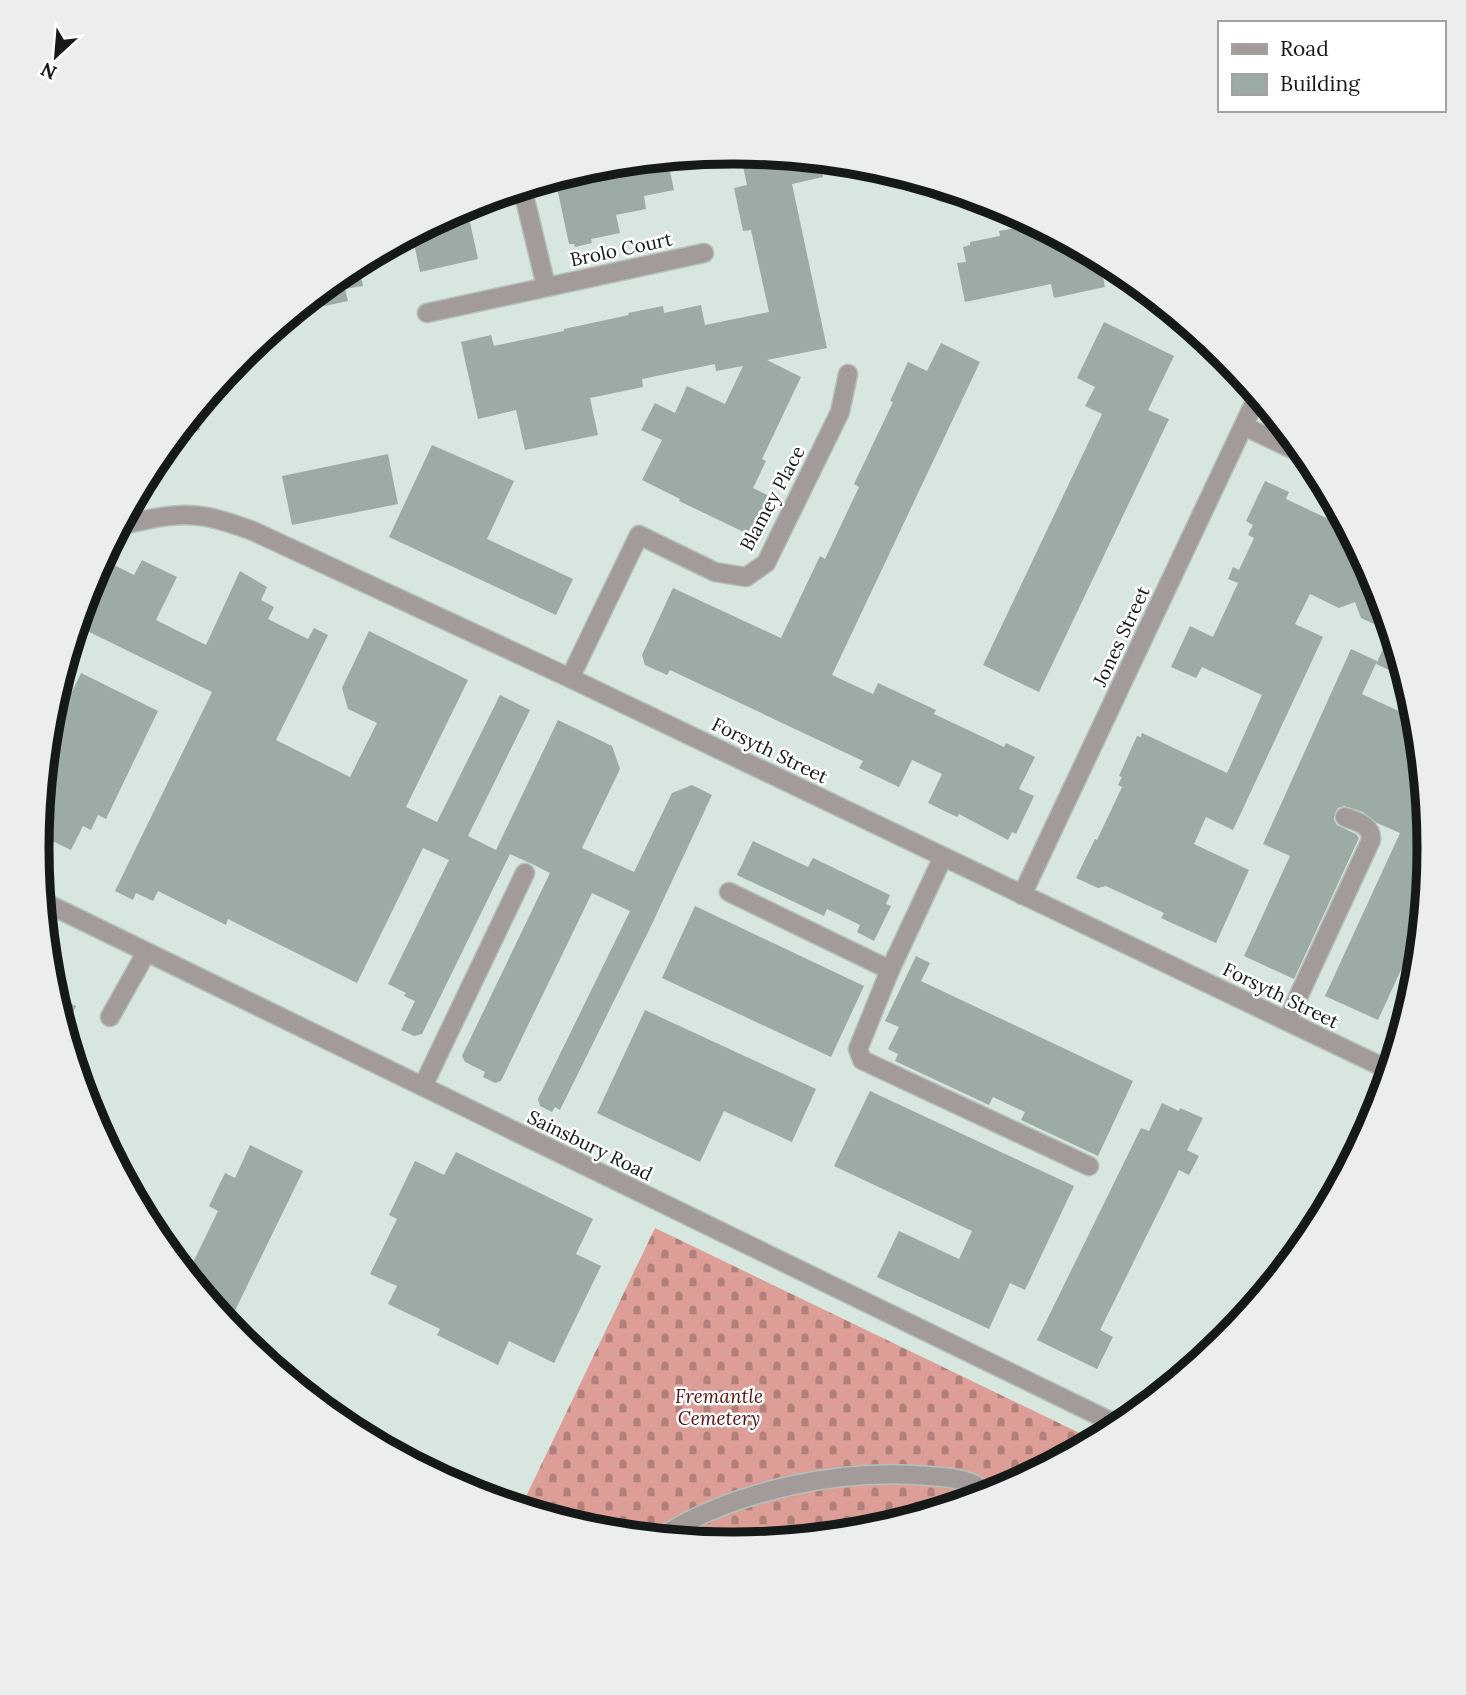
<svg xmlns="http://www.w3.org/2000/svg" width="1466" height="1695" viewBox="0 0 1466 1695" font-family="Lora,serif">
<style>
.cemetery{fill:url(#cemetery-stones)}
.building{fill:#9caba3}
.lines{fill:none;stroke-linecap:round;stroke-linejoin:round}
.minor-casing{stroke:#b4c1ba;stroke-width:21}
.minor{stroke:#a39b9a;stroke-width:18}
.labels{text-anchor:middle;stroke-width:5;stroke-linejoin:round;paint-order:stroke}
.street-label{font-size:19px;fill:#151a18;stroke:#fff}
.park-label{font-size:19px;font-style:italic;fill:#5b0d0f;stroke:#fff}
.rim{fill:none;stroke:#151a18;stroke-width:9}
</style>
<defs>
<pattern id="cemetery-stones" width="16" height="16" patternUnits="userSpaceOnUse" patternTransform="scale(1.75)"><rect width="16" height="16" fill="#dc9e97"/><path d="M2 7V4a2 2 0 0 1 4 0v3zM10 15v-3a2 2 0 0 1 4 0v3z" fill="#b1807a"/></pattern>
</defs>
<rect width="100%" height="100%" fill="#d7e6de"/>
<polygon class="cemetery" points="655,1228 1094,1440 999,1491 868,1530 733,1544 597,1530 521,1507"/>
<g class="building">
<polygon points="740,152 819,160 823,177 792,184 827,348 767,360 801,377 762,459 766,461 753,488 769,496 750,535 679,501 680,499 642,480 662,440 641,430 655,403 675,413 687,386 725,404 743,366 716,371 715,364 642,379 643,387 590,398 598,435 525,450 516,410 478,419 461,342 491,335 494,346 564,331 564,329 629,315 628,313 663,306 664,313 701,305 705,325 769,312 751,230 743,231 734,188 747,185"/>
<polygon points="667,158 674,190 644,196 646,209 616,215 620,233 591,239 592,243 575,247 574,244 569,244 555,178 598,165"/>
<polygon points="466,204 478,259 420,272 412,234"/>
<polygon points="1036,224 1099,258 1105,287 1054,298 1051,284 965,302 957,263 966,262 963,247 970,245 970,242 1000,236 999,231"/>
<polygon points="358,262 363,286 345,289 348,301 292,313 347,268"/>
<polygon points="1104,322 1174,356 1148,410 1169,419 1039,692 983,665 1102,414 1085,406 1095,387 1077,378"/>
<polygon points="941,343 980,362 832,675 873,694 878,683 936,710 934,714 1004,747 1006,743 1035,757 1019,789 1034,796 1016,834 1012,832 1008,840 959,814 957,817 928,803 942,774 912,760 899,787 859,768 863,761 670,670 667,675 645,665 642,655 673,588 781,638 820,556 825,559 859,487 854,484 893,402 890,401 908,362 927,371"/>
<polygon points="195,411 200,430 174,436"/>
<polygon points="432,445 514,481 487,539 573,579 556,615 389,537"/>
<polygon points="388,454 398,504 292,525 282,476"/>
<polygon points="1265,481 1289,492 1286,499 1341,525 1337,535 1356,544 1376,582 1406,678 1376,664 1391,632 1361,618 1355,602 1339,608 1310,594 1295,624 1323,637 1233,830 1206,817 1194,844 1249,870 1216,943 1161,918 1164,913 1106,886 1098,888 1076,878 1095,839 1097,840 1122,787 1118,785 1122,777 1119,776 1137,736 1141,737 1142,733 1227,773 1262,695 1202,667 1196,678 1171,667 1190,626 1213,637 1238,583 1228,579 1233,567 1239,570 1254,538 1248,535 1253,525 1246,521"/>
<polygon points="142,560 177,577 156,620 206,645 240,571 267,587 261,600 274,607 268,619 308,639 314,628 328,635 276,740 350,777 377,723 348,709 342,688 369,631 468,680 406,807 437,822 500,695 530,710 468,836 496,850 558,720 612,746 620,769 582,848 634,872 672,793 692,785 712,795 652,924 560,1110 555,1107 552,1112 540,1106 538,1099 630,911 592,893 501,1081 495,1083 483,1077 485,1072 465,1062 462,1056 550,873 530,863 510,854 422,1034 414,1036 401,1030 415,1001 404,996 406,993 388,984 449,860 423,848 357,983 228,919 226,925 158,891 153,901 136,893 133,900 115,891 212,692 79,627 110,563 134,575"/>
<polygon points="1351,649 1377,661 1362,694 1403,713 1411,696 1416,712 1429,848 1428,859 1412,893 1424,898 1422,924 1378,1020 1325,996 1400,833 1377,823 1363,812 1344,806 1338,808 1335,813 1334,820 1337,825 1356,834 1359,838 1294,979 1244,956 1290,856 1263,844"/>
<polygon points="81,673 158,711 106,819 98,815 91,830 83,826 71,850 38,834 47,743"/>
<polygon points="753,841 808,867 813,858 890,895 886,904 891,906 874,941 857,932 860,925 827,909 824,916 737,875"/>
<polygon points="695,906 864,986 831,1057 662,978"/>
<polygon points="916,956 930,963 921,981 1133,1081 1098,1156 1021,1120 1025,1112 993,1097 989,1105 895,1061 898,1054 888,1049 899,1027 885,1021"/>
<polygon points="54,996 76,1006 64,1031 56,1001"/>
<polygon points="645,1010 816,1089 792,1142 724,1111 700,1162 597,1113"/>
<polygon points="870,1091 1074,1186 1025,1290 1010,1283 989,1329 877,1277 899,1231 959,1259 972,1231 834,1166"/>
<polygon points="1162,1103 1179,1111 1180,1108 1203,1118 1187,1150 1199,1156 1189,1175 1179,1170 1100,1330 1113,1337 1097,1369 1037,1340 1141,1128 1149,1131"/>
<polygon points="250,1145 303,1171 228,1325 187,1275 218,1211 209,1206 225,1173 235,1178"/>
<polygon points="456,1152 593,1219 576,1254 601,1266 554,1363 509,1341 498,1365 437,1335 440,1329 388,1304 397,1286 370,1274 397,1219 389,1215 415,1161 444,1175"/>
</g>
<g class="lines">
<defs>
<g id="minor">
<polyline points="522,187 546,286"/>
<polyline points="943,192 952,190"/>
<polyline points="427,313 704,253"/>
<polyline points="1244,426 1309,457"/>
<path d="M119,526C145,520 174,512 200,516C219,518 236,525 253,531L570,678L1389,1070"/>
<polyline points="570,678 639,535 715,572 746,577 766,563 840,412 848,374"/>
<polyline points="943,857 890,970 858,1049 862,1060 1089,1166"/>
<polyline points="729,892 890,970"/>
<polyline points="1022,895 1258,395"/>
<polyline points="42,901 1120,1426"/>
<polyline points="110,1017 146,953"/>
<path d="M1287,1021L1371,840C1372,825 1356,821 1345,817"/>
<polyline points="423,1086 525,873"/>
<path d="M661,1537C734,1490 842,1468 929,1476C952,1478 970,1478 989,1494"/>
</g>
</defs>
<use href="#minor" class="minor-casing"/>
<use href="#minor" class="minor"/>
</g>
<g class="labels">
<g class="street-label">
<text transform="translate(621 249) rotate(-12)" y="7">Brolo Court</text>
<text transform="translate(772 498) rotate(-62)" y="7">Blamey Place</text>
<text transform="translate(1121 636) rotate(-65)" y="7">Jones Street</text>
<text transform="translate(770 750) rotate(26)" y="7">Forsyth Street</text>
<text transform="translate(1281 995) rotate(26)" y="7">Forsyth Street</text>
<text transform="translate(590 1145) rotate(26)" y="7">Sainsbury Road</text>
</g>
<g class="park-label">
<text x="719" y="1403">Fremantle<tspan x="719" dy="22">Cemetery</tspan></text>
</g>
</g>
<path d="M0 0H1466V1695H0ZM49 848a684 684 0 1 1 1368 0a684 684 0 1 1-1368 0Z" fill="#eceded" fill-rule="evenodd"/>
<path class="rim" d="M49 848a684 684 0 1 1 1368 0a684 684 0 1 1-1368 0Z"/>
<rect x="1218" y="21" width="228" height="91" fill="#ffffff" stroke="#a1a3a3" stroke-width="2"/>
<rect x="1232" y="44" width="35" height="10" fill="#a39b9a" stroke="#a1a3a3" stroke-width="2"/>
<text x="1280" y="56" font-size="21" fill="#151a18">Road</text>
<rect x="1232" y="74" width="35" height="21" fill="#9caba3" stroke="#a1a3a3" stroke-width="2"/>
<text x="1280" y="91" font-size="21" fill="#151a18">Building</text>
<g transform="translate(56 56) rotate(206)" stroke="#ffffff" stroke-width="5" paint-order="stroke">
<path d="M0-5L12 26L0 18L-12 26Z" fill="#151a18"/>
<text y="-10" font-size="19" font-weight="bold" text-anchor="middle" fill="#151a18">N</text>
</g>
</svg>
